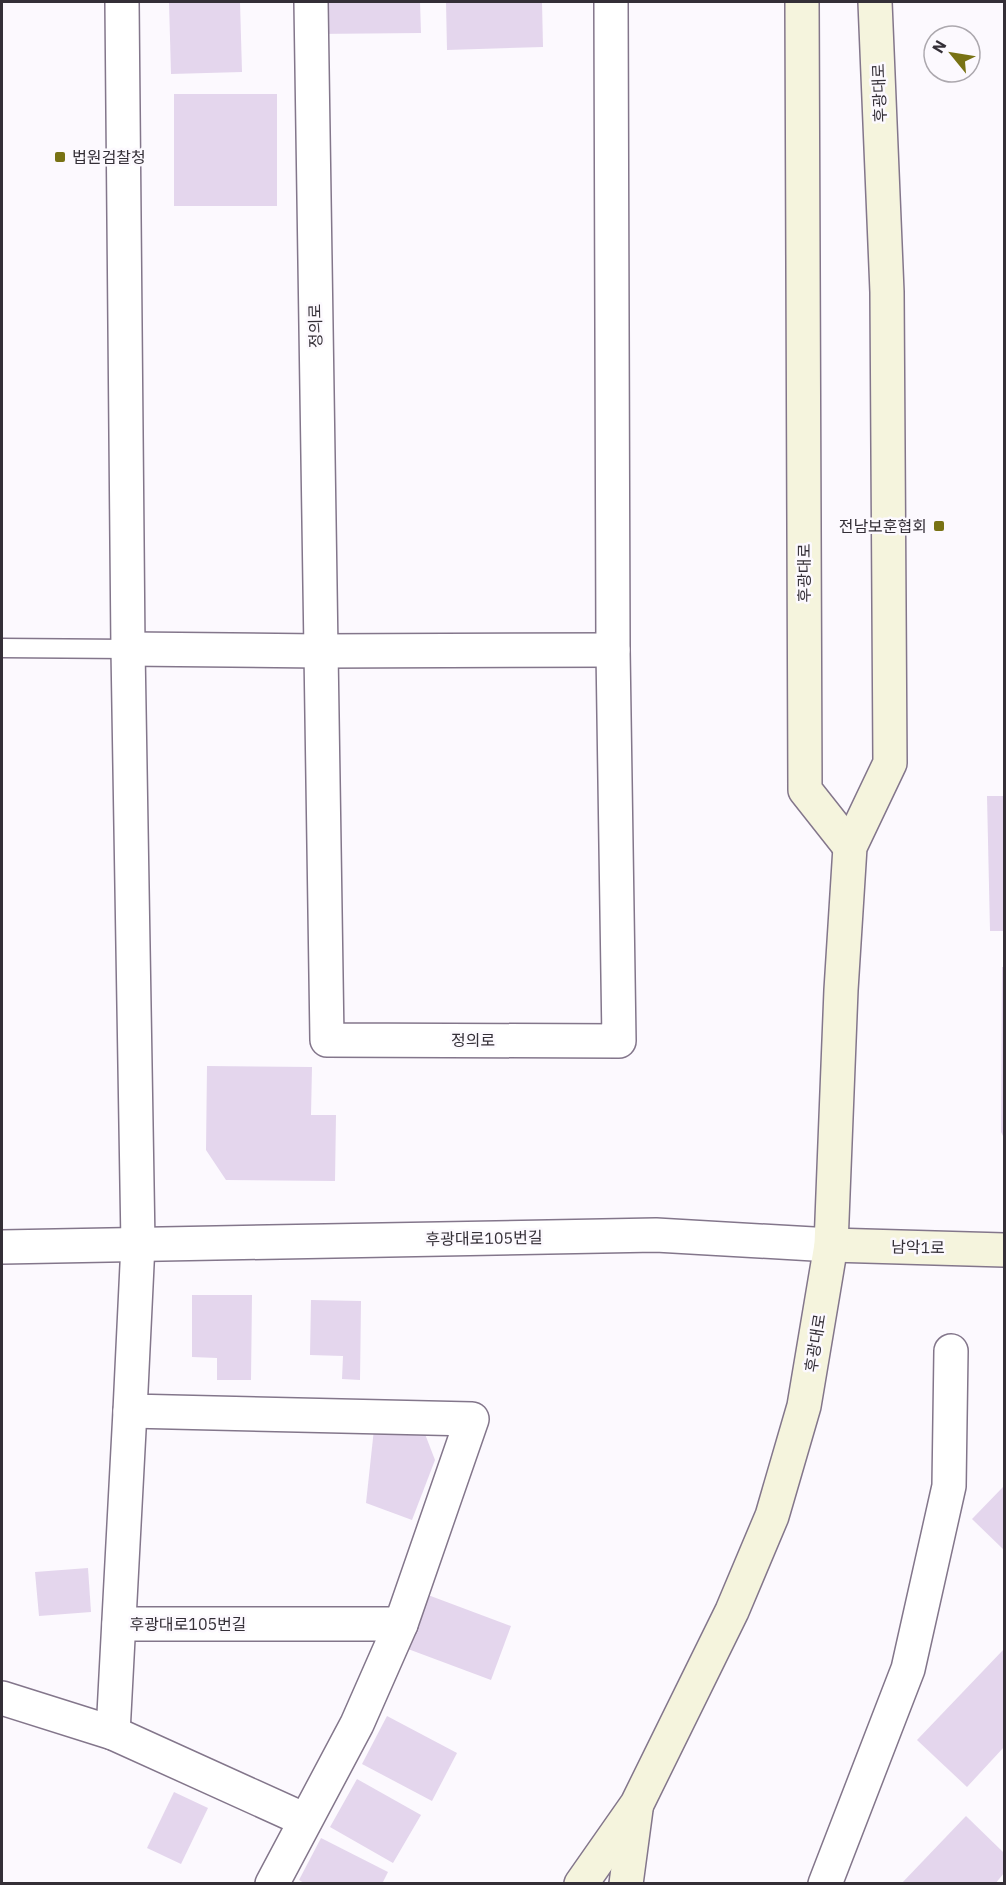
<svg xmlns="http://www.w3.org/2000/svg" width="1006" height="1885" viewBox="0 0 1006 1885" font-family="'IBM Plex Sans','Noto Sans KR',sans-serif">
<style>
.building{fill:#e4d6ed}
.lines{fill:none;stroke-linecap:round;stroke-linejoin:round}
.lane-casing{stroke:#83768b;stroke-width:21}
.street-casing{stroke:#83768b;stroke-width:36}
.secondary-casing{stroke:#83768b;stroke-width:36}
.lane{stroke:#fff;stroke-width:18}
.street{stroke:#fff;stroke-width:33}
.secondary{stroke:#f5f4dd;stroke-width:33}
.poi-dot{fill:#787214;stroke:#fcf9fe;stroke-width:2}
.labels{text-anchor:middle;stroke-width:5;stroke-linejoin:round;paint-order:stroke}
.street-label{font-size:16px;fill:#342f37;stroke:#fcf9fe}
.poi-label{font-size:16px;fill:#342f37;stroke:#fcf9fe;text-anchor:start}
</style>
<rect width="100%" height="100%" fill="#fcf9fe"/>
<g class="building">
<polygon points="169,2 240,2 242,72 171,74"/>
<polygon points="313,2 420,2 421,33 314,34"/>
<polygon points="446,2 542,2 543,47 447,50"/>
<rect x="174" y="94" width="103" height="112"/>
<polygon points="987,796 1004,796 1004,931 990,931"/>
<polygon points="1002,967 1004,967 1004,1138 1001,1132"/>
<polygon points="207,1066 312,1067 311,1115 336,1115 335,1181 226,1180 206,1150"/>
<polygon points="192,1295 252,1295 251,1380 217,1380 217,1358 192,1357"/>
<polygon points="311,1300 361,1301 360,1380 342,1379 343,1356 310,1355"/>
<polygon points="374,1429 425,1434 435,1460 412,1520 366,1503"/>
<polygon points="1004,1486 1004,1550 972,1519"/>
<polygon points="88,1568 91,1612 39,1616 35,1572"/>
<polygon points="428,1595 511,1626 491,1680 408,1649"/>
<polygon points="1004,1649 1004,1747 967,1787 917,1740"/>
<polygon points="387,1716 457,1753 432,1801 362,1764"/>
<polygon points="357,1779 421,1815 393,1863 330,1827"/>
<polygon points="174,1792 208,1808 181,1864 147,1848"/>
<polygon points="966,1816 1004,1853 1004,1873 995,1884 901,1884"/>
<polygon points="321,1838 388,1872 382,1884 306,1884 299,1880"/>
</g>
<g class="lines">
<defs>
<polyline id="lane" points="2,648 128,649"/>
<g id="street">
<polyline points="122,2 128,649 138,1244 130,1411 472,1419 401,1624 357,1724 272,1884"/>
<polyline points="311,2 327,1040 619,1041 613,650 611,2"/>
<polyline points="128,649 320,651 613,650"/>
<polyline points="2,1247 656,1235 831,1245"/>
<polyline points="119,1624 401,1624"/>
<polyline points="2,1698 113,1733 305,1820"/>
<polyline points="113,1733 130,1411"/>
<polyline points="825,1884 908,1669 949,1486 951,1351"/>
</g>
<g id="secondary">
<polyline points="802,2 805,790 850,847"/>
<polyline points="831,1245 1004,1250"/>
<polyline points="581,1884 637,1804 732,1611 772,1516 804,1406 831,1245 841,990 850,847 890,763 887,292 875,2"/>
<polyline points="626,1884 636,1809"/>
</g>
</defs>
<use href="#lane" class="lane-casing"/>
<use href="#street" class="street-casing"/>
<use href="#secondary" class="secondary-casing"/>
<use href="#lane" class="lane"/>
<use href="#street" class="street"/>
<use href="#secondary" class="secondary"/>
</g>
<g class="poi-dot">
<rect x="54" y="151" width="12" height="12" rx="3"/>
<rect x="933" y="520" width="12" height="12" rx="3"/>
</g>
<g class="labels">
<g class="street-label">
<text transform="translate(879 93) rotate(-92)" y="6">후광대로</text>
<text transform="translate(315 326) rotate(-91)" y="6">정의로</text>
<text transform="translate(804 573) rotate(-90)" y="6">후광대로</text>
<text x="473" y="1046">정의로</text>
<text transform="translate(484 1238) rotate(-1)" y="6">후광대로105번길</text>
<text transform="translate(918 1247) rotate(1)" y="6">남악1로</text>
<text transform="translate(815 1343) rotate(-81)" y="6">후광대로</text>
<text x="188" y="1630">후광대로105번길</text>
</g>
<g class="poi-label">
<text x="72" y="163">법원검찰청</text>
<text x="927" y="532" text-anchor="end">전남보훈협회</text>
</g>
</g>
<rect width="1006" height="1885" fill="none" stroke="#342f37" stroke-width="6"/>
<g transform="translate(952 54) rotate(300)"><circle r="28" fill="#fcf9fe" stroke="#aca8ae" stroke-width="1.5"/>
<path d="M0-4.5L10 22L0 15L-10 22Z" fill="#787214"/>
<text y="-9" font-size="16" font-weight="bold" text-anchor="middle" fill="#342f37">N</text>
</g>
</svg>
